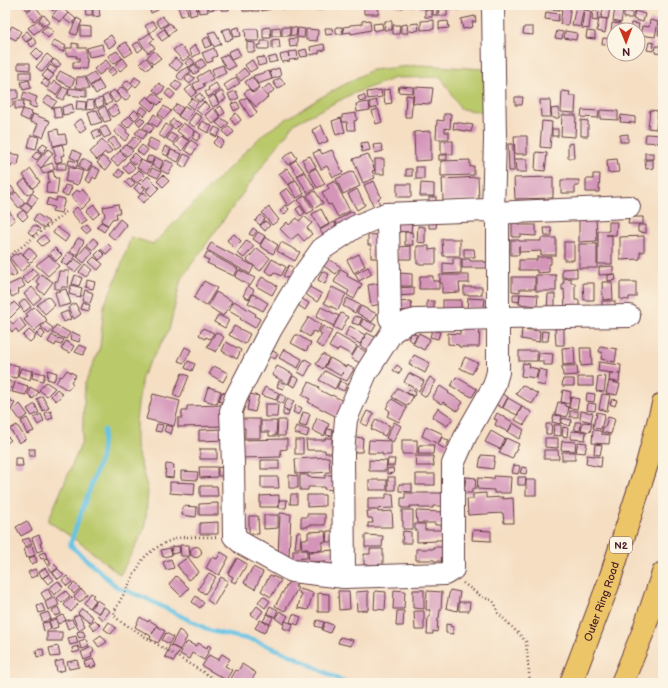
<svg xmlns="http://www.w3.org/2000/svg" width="668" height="688" viewBox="0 0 668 688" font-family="'Balsamiq Sans',sans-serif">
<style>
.green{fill:#bac96b;stroke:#82744b}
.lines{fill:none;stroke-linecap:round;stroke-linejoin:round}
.stream{stroke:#67c3e5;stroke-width:4.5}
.building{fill:#d495b9}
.minor-casing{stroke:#643c42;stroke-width:24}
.highway-casing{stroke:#643c42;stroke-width:24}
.path{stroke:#643c42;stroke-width:2.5;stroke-dasharray:1 3;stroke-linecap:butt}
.minor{stroke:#fff;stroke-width:22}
.highway{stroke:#edc569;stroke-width:22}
.labels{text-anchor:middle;stroke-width:3;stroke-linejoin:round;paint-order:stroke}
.shield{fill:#fcf5e5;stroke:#7f5f63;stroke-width:1}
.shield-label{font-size:10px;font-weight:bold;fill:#4a1f2b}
.street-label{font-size:11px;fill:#4a1f2b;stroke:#fcf5e5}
</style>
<rect width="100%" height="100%" fill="#fcf5e5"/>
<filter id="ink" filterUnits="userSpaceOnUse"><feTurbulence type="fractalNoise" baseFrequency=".025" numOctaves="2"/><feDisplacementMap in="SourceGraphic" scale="8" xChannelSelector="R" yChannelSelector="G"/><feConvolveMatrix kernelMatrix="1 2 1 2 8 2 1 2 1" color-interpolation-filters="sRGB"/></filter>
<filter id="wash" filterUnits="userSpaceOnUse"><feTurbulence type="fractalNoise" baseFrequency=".012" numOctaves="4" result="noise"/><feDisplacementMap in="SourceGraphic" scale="16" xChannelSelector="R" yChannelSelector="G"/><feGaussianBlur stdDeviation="0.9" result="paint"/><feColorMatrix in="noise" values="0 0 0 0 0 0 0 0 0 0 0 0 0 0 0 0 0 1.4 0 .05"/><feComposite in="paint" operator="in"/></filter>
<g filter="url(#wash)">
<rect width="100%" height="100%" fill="#f5dec2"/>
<polygon class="green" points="421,65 484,69 483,112 461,109 441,77 395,78 352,94 295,123 271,154 181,279 169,330 142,376 136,420 136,447 148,491 145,528 120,575 86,547 48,521 82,442 85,384 100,347 104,306 118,274 131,237 153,244 263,134 318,99 371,70"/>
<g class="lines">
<polyline class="stream" points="104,430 101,458 76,527 70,545 117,587 145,598 211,631 256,641 293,656 346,683"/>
</g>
<g id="blocks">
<g class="building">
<polygon points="23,5 32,5 33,6 27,10"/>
<polygon points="48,5 60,5 53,11"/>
<polygon points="147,5 155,5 158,10 151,13"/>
<polygon points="183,5 186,5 188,14 181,16 178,7"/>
<polygon points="196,5 197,14 190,16 189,7"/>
<polygon points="198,5 207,5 208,12 199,13"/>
<polygon points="209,5 219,5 220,8 209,10"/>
<polygon points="220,5 229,5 229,10 221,10"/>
<rect x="243" y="5" width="7" height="6"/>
<rect x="252" y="5" width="7" height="6"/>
<polygon points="261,5 270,5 271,9 262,11"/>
<polygon points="282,5 290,5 290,8 282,9"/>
<rect x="291" y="5" width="14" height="4"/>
<rect x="306" y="5" width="9" height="3"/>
<rect x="316" y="5" width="7" height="5"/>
<polygon points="325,5 340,5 340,7 333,8 333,7 326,8"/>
<polygon points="341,5 359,5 359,6 341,7"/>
<polygon points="364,5 378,5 379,14 364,14"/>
<polygon points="396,5 415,5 414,7 403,6 403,8 396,6"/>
<polygon points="419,5 432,5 432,9 419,8"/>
<polygon points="433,5 446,5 446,7 434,7"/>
<rect x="447" y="5" width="12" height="4"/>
<polygon points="548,5 560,5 560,10 547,9"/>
<polygon points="563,5 571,5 568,25 560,24"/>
<polygon points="35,6 42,15 34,21 27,12"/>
<polygon points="60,6 68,13 60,22 52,16"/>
<polygon points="576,6 584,8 580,27 572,25"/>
<polygon points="604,6 610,7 608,19 601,18"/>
<rect x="433" y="8" width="4" height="7"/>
<polygon points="615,8 623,10 621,23 613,21"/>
<polygon points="85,9 92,9 92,16 86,16"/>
<polygon points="93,9 99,9 100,16 93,17"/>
<polygon points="439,9 447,9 447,16 438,16"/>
<rect x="425" y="10" width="7" height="7"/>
<polygon points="584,10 591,11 589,29 582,28"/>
<polygon points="593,11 599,12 597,21 592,20"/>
<polygon points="624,11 632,12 632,18 624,18"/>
<polygon points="635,11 645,14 643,22 633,19"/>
<polygon points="546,12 559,14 558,21 545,19"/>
<polygon points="69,13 76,19 71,24 64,19"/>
<polygon points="44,15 50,22 44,26 39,19"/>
<polygon points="162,16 168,23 161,28 156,21"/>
<polygon points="475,16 476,22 472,22 473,27 463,29 461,19"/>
<polygon points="77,18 82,21 76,35 70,33"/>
<polygon points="599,18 607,19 605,33 597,31"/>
<polygon points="5,20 9,21 7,32 5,32"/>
<polygon points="38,20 43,27 34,34 28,28"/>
<polygon points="370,20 371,30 351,34 351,32 344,33 343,27 350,26 350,25 362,24 362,21"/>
<polygon points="434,20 434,29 421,30 421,21"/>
<polygon points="650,20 658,22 655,37 640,35 642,26 649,27"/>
<polygon points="153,21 157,27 150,33 145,26"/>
<polygon points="385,21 392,21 392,30 384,30"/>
<polygon points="448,21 449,28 439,29 439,22"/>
<polygon points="660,22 663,22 663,35 658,35"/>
<polygon points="170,23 175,30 169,35 164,27"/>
<polygon points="382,23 383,29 374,31 373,24"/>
<polygon points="418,23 419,30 411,32 410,24"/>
<polygon points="612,23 620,24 620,30 614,30 614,34 611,33"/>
<polygon points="631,23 639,24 638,30 630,30"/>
<polygon points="407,24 408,33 401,33 401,25"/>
<polygon points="393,25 400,25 399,34 393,34"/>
<polygon points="12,26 21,31 16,40 6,35"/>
<polygon points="47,26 54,32 48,38 41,31"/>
<polygon points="80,26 91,27 91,36 80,36"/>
<polygon points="239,27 241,36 234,37 232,29"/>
<polygon points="270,27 271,38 263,38 263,28"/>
<polygon points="280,27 281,36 272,36 272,28"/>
<rect x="282" y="27" width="8" height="9"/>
<polygon points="291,27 297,28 296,36 290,35"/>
<polygon points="336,27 342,27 343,34 336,34"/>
<polygon points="524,27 533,27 533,35 523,34"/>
<polygon points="230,28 233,39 226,41 222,30"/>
<polygon points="298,28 305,29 304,38 297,37"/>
<polygon points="325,28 332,28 333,34 326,35"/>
<polygon points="164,29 169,36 162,41 157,34"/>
<polygon points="245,29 258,29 259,41 246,41"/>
<polygon points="306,29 318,30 317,41 306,40"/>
<polygon points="27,31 32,37 26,42 21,36"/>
<polygon points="215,31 221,44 214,47 208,33"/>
<polygon points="557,31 563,32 562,39 555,38"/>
<polygon points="565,31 577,33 576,40 564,38"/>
<polygon points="587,31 595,32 595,39 586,38"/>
<polygon points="150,33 154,39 150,42 155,48 148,53 139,40"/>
<polygon points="111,35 116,43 109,48 103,40"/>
<polygon points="208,37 212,45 205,48 202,40"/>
<polygon points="33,38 37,43 32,47 27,42"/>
<polygon points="297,38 297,46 290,47 289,39"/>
<polygon points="603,38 610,39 609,45 602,44"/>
<polygon points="279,39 280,48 272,49 272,40"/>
<polygon points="54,40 66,46 63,52 51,46"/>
<polygon points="261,41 269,41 269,49 258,49 257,45 261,45"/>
<polygon points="126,42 133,52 125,57 118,47"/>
<polygon points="138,42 143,48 138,52 133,45"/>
<polygon points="247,42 255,43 255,52 247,52"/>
<polygon points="649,42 654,43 653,51 647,50"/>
<polygon points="72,43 78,44 78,48 86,48 86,59 87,59 86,69 73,68 73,62 79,62 79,58 76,58 77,56 66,55 66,48 72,48"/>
<polygon points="102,44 104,54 89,57 87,48"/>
<polygon points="324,44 325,50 319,51 319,53 311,55 310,47"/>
<polygon points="180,45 190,56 183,61 173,50"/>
<polygon points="195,45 200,53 193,57 189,50"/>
<polygon points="656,46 663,46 663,54 655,53"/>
<polygon points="37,48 43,54 37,60 31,54"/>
<polygon points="214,48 217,56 212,58 213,61 207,63 202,53"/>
<polygon points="237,48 241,56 231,60 228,52"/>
<polygon points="306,49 308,56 301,57 299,51"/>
<polygon points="117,51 122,58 113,64 108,56"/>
<polygon points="154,51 161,58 153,64 147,57"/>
<polygon points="297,51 298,59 289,60 290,61 282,62 280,55 288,53 289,57 288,52"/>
<polygon points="47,54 53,59 42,72 36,67"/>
<polygon points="227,54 235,66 228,70 220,58"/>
<polygon points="276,56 278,61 269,63 268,58"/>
<polygon points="264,57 266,64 258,66 257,58"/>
<polygon points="123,58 128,65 120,71 115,65"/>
<polygon points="146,58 152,65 147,70 140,63"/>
<polygon points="175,58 183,64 177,71 169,65"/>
<polygon points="191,58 195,63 189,67 185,63"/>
<polygon points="54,59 61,64 57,68 51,63"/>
<polygon points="202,59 206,65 200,69 196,63"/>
<polygon points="106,60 111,66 99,75 94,69"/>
<polygon points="252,60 257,68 250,72 245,65"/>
<polygon points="18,63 30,63 30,70 18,69"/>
<polygon points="195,64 199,71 194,74 190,68"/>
<polygon points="50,65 57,69 53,74 47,69"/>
<polygon points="223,65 226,73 215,78 212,69"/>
<polygon points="5,67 8,68 6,80 5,80"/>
<polygon points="113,67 117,72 111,76 108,71"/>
<polygon points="188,67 191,72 186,75 182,81 177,77 180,71"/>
<polygon points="244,68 249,74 241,81 236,75"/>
<polygon points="279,68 281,76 272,79 270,71"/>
<polygon points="47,70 54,75 49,81 42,76"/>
<polygon points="209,70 213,79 203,84 205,86 196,91 193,84 199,81 197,77"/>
<polygon points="60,71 75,79 71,87 56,79"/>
<polygon points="269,71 272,79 258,84 253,76"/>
<rect x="20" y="72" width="11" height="7"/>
<polygon points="94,72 99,80 91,85 86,77"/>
<polygon points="189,74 195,78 190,84 185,80"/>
<polygon points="77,77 85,77 90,88 76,88"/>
<polygon points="135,77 141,81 136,87 131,83"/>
<polygon points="236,77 240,83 228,91 224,85"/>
<polygon points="252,77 259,87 252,92 245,82"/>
<polygon points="280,78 285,84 278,89 273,82"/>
<polygon points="45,79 50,83 47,88 41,83"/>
<polygon points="29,80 31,88 23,90 21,82"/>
<polygon points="128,80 133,86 128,91 122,85"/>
<polygon points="176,80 182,85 177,91 171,86"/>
<polygon points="54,81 62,86 56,95 48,90"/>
<polygon points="99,81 104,89 96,94 91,86"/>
<polygon points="159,83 165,88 159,95 153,90"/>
<polygon points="216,83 220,90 208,97 205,92 209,90 208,88"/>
<polygon points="269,84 274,90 268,96 262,90"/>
<polygon points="191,85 197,92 191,97 185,90"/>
<polygon points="399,86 413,87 413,93 398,92"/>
<polygon points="63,87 69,90 63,100 57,97"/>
<polygon points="122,87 131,96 125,101 116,92"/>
<polygon points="414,87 433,88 431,104 413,103"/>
<polygon points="69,88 86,90 86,97 68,95"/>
<polygon points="260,88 268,97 256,107 244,93 249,89 253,93"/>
<polygon points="169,89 175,94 171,99 165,94"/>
<polygon points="390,89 392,103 385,104 383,90"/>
<polygon points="5,90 18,90 18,98 13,99 13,106 5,107"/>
<polygon points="114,90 121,99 115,103 109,94"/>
<polygon points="381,90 382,97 368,99 367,92"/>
<polygon points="222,91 226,99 219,103 215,95"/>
<polygon points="236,91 239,98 231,101 228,94"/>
<polygon points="562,91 570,92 569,96 576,96 575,113 561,112"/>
<polygon points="24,92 37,97 35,103 37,104 36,108 29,106 30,102 22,99"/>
<polygon points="154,93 163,100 158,105 149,98"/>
<polygon points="200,93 204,99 199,102 195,97"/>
<polygon points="108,94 112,102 106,105 102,97"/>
<polygon points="214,95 219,104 213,107 208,99"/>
<polygon points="364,95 366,100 360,102 358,97"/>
<polygon points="406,95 413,96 411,117 405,117"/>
<polygon points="48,96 57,101 52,108 43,102"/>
<polygon points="147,96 156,105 151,111 141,102"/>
<polygon points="247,97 257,113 250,117 240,101"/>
<polygon points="515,97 523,97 522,105 515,105"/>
<polygon points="102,98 104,105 97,108 94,100"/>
<polygon points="192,98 198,103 193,109 187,104"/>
<polygon points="93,100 95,109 86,110 87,101"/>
<polygon points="376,100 378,107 371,109 369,102"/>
<polygon points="540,100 550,100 551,117 541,117"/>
<polygon points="15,101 24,101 23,109 15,109"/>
<polygon points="77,101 86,102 85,110 76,110"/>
<polygon points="204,102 210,107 202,115 196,110"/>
<polygon points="237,102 240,108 234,111 231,104"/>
<polygon points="369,102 370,110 357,112 356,104"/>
<polygon points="72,104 74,113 63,115 62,107"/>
<polygon points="177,104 183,108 178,115 172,110"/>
<polygon points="115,105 120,113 112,117 108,110"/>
<polygon points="105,106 111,120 104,122 99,109"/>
<polygon points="142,106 148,111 144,116 138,111"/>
<polygon points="164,106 171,111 164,119 158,114"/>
<polygon points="185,106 193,111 186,121 178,116"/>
<polygon points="221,106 225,113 220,116 216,109"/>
<polygon points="60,107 62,117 55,118 53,108"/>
<polygon points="213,108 221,117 213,124 205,115"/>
<polygon points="559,108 559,118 552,118 551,109"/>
<polygon points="23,109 32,112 29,121 20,117"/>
<polygon points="378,109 382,122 376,124 372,111"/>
<polygon points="97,110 102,122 92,125 88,113"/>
<polygon points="135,110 140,115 135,120 130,115"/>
<polygon points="582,110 599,111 598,118 581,117"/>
<polygon points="600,110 618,111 618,120 600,119"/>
<polygon points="650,110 658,111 656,129 648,128"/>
<polygon points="195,113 202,117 195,127 188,123"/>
<polygon points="236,113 241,120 235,125 230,118"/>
<polygon points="356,113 357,120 354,121 355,130 348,130 347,122 342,122 342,115"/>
<polygon points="33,114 50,121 43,137 34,134 38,124 30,122"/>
<polygon points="154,114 162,120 157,127 149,122"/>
<polygon points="444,114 451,114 450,129 445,128 445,132 449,132 449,139 436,139 437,120 444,121"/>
<polygon points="562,115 576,115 575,137 561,136"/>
<polygon points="621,115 635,117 635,123 620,122"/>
<polygon points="129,116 134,121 128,128 122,123"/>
<polygon points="141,117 145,121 140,126 136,121"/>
<polygon points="221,118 229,123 223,129 216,123"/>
<polygon points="341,118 345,132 336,135 332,121"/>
<polygon points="81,119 87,128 80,133 74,124"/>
<polygon points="173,119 180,124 175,129 169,124"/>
<polygon points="581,120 588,121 588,136 581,136"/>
<polygon points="202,121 212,126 208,133 199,128"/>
<polygon points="542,121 552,122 550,148 540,147"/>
<polygon points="148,122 154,128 149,133 143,128"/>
<polygon points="454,122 473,125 471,132 453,129"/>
<polygon points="183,123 195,131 188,140 177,131"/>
<polygon points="120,124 127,130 126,132 130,135 125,141 114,132"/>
<polygon points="166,124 172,128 165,139 159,135"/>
<polygon points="321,125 328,141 319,145 312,130"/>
<polygon points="106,126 111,135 104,138 99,129"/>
<polygon points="229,126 234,132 228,137 223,131"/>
<polygon points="215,127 221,130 217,137 211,134"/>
<polygon points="141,128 147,133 142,139 135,133"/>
<polygon points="58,129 59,135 65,134 67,143 53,146 50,131"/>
<polygon points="98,129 101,136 95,139 92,132"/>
<rect x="552" y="129" width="6" height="7"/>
<polygon points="196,131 201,135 197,141 192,138"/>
<polygon points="431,131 431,160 415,161 414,132"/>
<polygon points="171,133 177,137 173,143 167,139"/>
<polygon points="628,134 628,142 620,142 620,135"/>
<polygon points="646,134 663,135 663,143 645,142"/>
<polygon points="31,135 39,137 36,149 28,147"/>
<polygon points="135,136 140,141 133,149 127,145"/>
<polygon points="181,136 189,141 182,151 174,145"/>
<polygon points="514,136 527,136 527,154 515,154"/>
<polygon points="114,137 121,146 115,150 108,141"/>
<polygon points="219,137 224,142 219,148 213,143"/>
<polygon points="150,138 160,143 156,151 146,146"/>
<polygon points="102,139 112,151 107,155 105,152 97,160 90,152 98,145 97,144"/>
<polygon points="191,140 198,145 192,155 185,150"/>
<rect x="441" y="141" width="12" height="13"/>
<polygon points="368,142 370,150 362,152 361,143"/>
<polygon points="43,143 48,146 43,153 38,150"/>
<polygon points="573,143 574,158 568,158 568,144"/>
<polygon points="62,144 65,155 61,156 62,161 56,163 54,157 56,156 53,147"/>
<polygon points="381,144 383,151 375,153 373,145"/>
<polygon points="508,144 513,144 514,171 509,171"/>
<polygon points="126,145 133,151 127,156 120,150"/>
<polygon points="142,145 148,150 143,156 137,151"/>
<polygon points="165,146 171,149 167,156 162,153"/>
<polygon points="48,149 53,153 41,168 36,163"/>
<polygon points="73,150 81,154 78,161 70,157"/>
<polygon points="171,150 182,154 178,162 168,157"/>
<polygon points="320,150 322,154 332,150 343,173 333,177 327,166 321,169 313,153"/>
<polygon points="37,151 42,154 37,160 32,157"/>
<polygon points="120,151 126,157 118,166 111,160"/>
<polygon points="292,151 297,158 288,165 283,158"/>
<polygon points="536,152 547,153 545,171 535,170"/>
<polygon points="7,153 20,155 18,165 12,164 11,167 8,167 7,171 5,171 5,161"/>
<polygon points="135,153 141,159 135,165 129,159"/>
<rect x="645" y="153" width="8" height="6"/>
<polygon points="184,154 191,157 185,168 179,164"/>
<polygon points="368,154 375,170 372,171 375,178 363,183 353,159"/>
<rect x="439" y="155" width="8" height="5"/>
<polygon points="102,156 111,163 106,170 97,163"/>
<polygon points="148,156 154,157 152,163 146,162"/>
<polygon points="310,156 316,167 308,171 302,159"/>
<polygon points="155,157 163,161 160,169 152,165"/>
<polygon points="82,159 92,164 87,172 78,167"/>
<rect x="375" y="159" width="9" height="15"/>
<polygon points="515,159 527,159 527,172 516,172"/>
<polygon points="617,159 619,172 608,173 607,160"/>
<polygon points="69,160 78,162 76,168 68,165"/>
<polygon points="141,160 152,165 147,173 137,168"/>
<polygon points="166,160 174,164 168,174 160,170"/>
<polygon points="296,160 304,171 297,175 290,164"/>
<polygon points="470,160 470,167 474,166 474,175 441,176 441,161"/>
<polygon points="645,160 653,160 653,168 646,169"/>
<polygon points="129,161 135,167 129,174 123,168"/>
<polygon points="52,163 55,169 43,174 40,168"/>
<rect x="57" y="163" width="9" height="6"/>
<polygon points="92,166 100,170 96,179 93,177 90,183 85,180"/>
<polygon points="69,167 83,171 78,185 65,181"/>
<rect x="416" y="167" width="8" height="12"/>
<polygon points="152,168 161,172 158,178 149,174"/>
<polygon points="287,168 295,179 288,185 279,174"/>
<polygon points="316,168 325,184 317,188 309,172"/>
<polygon points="31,169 40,182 33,188 23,175"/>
<polygon points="119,169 124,173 120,178 115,175"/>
<rect x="406" y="169" width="6" height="7"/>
<polygon points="139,170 145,175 137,183 131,178"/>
<polygon points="53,171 55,178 59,178 57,194 46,193 47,182 49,183 48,173"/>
<polygon points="353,171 360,186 343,194 336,179"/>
<polygon points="305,172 315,189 308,193 297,176"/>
<polygon points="593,174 600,174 599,192 586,192 586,179 593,179"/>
<polygon points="163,175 169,181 163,187 157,181"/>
<polygon points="148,176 154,182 154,183 159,188 151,196 146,191 150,186 147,189 141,183"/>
<polygon points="478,177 479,200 443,201 442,179"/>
<polygon points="553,177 553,198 515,199 514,178"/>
<polygon points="129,178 135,183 131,188 125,182"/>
<polygon points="25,179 34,191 27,195 19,184"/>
<polygon points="296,180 304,194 297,198 289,185"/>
<polygon points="561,180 579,180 579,186 575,186 575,193 561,193"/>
<polygon points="335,181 350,211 338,217 331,204 328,205 322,192 329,189 327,185"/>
<polygon points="374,181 381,197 378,199 380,205 374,207 364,185"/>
<polygon points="139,183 145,189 140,194 134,188"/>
<polygon points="421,183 434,184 434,196 420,196"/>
<rect x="397" y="184" width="14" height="13"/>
<polygon points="65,185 72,187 68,196 62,194"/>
<polygon points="11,186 15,191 10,195 5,190"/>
<polygon points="287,188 296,200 288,206 280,193"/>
<polygon points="83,189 92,199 82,209 71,196 77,190 79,192"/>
<polygon points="357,189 365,205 357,210 348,194"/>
<polygon points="315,191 323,203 315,208 307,195"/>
<polygon points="16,192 25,203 19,208 10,197"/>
<polygon points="144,192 149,198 143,203 138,197"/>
<polygon points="32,193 38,198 32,206 27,202"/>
<polygon points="305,195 314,210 307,214 298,200"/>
<polygon points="57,197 65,199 61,213 52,211 54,207 46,205 48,198 56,201"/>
<rect x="429" y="197" width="7" height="5"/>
<polygon points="26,202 32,207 27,213 21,208"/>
<polygon points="118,204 120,213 116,213 117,218 112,219 108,225 101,221 105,216 103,207"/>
<polygon points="94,205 100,213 93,219 86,211"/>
<polygon points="285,205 289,209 284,215 280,211"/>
<polygon points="300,206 305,213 301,216 296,209"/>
<polygon points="77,207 87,220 81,224 71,212"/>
<polygon points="269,207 279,220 272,225 262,213"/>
<polygon points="7,208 15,220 5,228 5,209"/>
<polygon points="321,209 329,224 320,229 312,214"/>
<polygon points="23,210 28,216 23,221 17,215"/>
<polygon points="353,211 357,219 339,229 335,221"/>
<polygon points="37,214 49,222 44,228 33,220"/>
<polygon points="261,215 265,219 260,225 255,221"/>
<polygon points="304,216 312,223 307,228 312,234 304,241 298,234 291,240 280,229 287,222 289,225 297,218 299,221"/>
<polygon points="579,216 596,216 597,241 579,242"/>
<polygon points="629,217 643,217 643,224 628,224"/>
<polygon points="120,219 127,225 115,240 108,234"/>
<polygon points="429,220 437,220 436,228 429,228"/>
<polygon points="265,221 270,225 265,231 260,226"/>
<polygon points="101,222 108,226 104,232 97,227"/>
<polygon points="334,222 338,229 324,237 320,230"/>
<polygon points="393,222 412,222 411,232 392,231"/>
<polygon points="609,222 617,222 616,235 606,235 612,235 612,264 598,264 598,231 609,231"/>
<polygon points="512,223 520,223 520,225 536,225 536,236 520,235 520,237 512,237"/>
<polygon points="34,225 40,229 33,236 28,232"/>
<polygon points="87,225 91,230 86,234 81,229"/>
<polygon points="638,225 646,225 646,233 638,232"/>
<polygon points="418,226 425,227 425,243 417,242"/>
<polygon points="57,227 69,236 65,242 53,233"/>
<polygon points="253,228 257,231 253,236 249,234"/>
<polygon points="544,228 551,228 552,236 545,236"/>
<polygon points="258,232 265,236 260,244 253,239"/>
<polygon points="405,232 412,232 413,245 405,245"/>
<polygon points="234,234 241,241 234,248 227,240"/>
<polygon points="386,234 383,258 371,258 371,245 368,245 368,235"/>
<polygon points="44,235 49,241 42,246 37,241"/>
<polygon points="644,236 644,252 640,252 640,259 620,260 620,237"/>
<polygon points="265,237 278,245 273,254 260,246"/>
<polygon points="78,238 84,241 77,255 70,251"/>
<polygon points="93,238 99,243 93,250 87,245"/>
<polygon points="541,238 556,238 556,255 541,255 541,251 519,252 519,246 519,255 511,255 511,240 519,240 519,241 541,241"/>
<polygon points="442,239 460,239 460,256 443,256"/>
<polygon points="247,240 254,246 244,258 237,253"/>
<polygon points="281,242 300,252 295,261 277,251"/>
<rect x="564" y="242" width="10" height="18"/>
<polygon points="107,243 112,248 106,254 101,249"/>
<polygon points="211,243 254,266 250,274 207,250"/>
<rect x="579" y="244" width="18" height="24"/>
<polygon points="86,246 93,252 84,263 77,257"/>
<polygon points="411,246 411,259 398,259 398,247"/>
<polygon points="417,246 429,246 429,250 436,249 436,264 417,264"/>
<polygon points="29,247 37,256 31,262 23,254"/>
<polygon points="55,248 62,255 56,261 49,253"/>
<polygon points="257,248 270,258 260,271 247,260"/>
<polygon points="464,249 474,249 475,257 464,257"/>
<polygon points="100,250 105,255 99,260 95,255"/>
<polygon points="21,252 30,264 21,272 10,258 15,254 17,255"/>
<polygon points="68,252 76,256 67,266 61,262"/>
<polygon points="207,252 238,269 234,276 207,263 209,260 204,258"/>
<polygon points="359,254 365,266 354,273 347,260"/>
<polygon points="49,255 59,266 48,276 36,265"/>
<polygon points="94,257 103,264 98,270 89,262"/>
<polygon points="537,257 551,257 551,264 549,264 549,272 537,273 537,270 519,270 519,260 537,260"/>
<polygon points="327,258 341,267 336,274 322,265"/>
<polygon points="453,258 461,258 461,273 443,274 443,263 453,264"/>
<polygon points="9,259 17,274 12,277 11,275 5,278 5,261"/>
<polygon points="75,259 82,264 75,272 67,267"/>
<polygon points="272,259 286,267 281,276 274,272 272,275 265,271"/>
<polygon points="462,259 470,259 470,261 484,261 484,262 488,262 488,268 462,268"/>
<polygon points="85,264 92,270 86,277 79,272"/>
<polygon points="289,265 295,269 290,279 283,276"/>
<polygon points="613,266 613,274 599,275 599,267"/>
<polygon points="368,267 372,274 359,281 355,274"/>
<polygon points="33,268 38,274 28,284 22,278"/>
<polygon points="577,268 577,277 562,277 562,269"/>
<polygon points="341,269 348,273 347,276 362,284 354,299 347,295 349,291 334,282"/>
<polygon points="239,270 255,278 250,286 235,277"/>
<polygon points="59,271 69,271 68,287 62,287 61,289 55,289 55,281 58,281"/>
<polygon points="322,271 329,274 325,284 318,280"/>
<polygon points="399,273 412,274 412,286 399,286"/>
<polygon points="41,274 53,282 44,294 37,289 40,284 36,282"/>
<polygon points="615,274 616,280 608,281 608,275"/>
<polygon points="75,275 82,278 79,286 72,284"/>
<polygon points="440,275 469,275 469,283 459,283 460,292 442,293 442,283 440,283"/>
<rect x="536" y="275" width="20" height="16"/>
<polygon points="420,276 433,276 433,281 439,281 439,289 419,289"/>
<polygon points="262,277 277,286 272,295 256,286"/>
<polygon points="512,277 535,277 535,289 520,289 520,292 512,291"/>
<polygon points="571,278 571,283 575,283 575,300 579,300 579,308 565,309 564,289 562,290 562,283 564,283 563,279"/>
<polygon points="21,279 25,286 18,290 19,293 12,297 6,286"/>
<polygon points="87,280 95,282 93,289 85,287"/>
<polygon points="204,281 217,288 206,306 194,298"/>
<polygon points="602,282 612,282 613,299 603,300"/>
<polygon points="620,282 636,282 636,297 629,297 629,300 620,299"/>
<polygon points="380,283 386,303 371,306 368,285"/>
<polygon points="583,283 594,283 594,300 584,300"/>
<polygon points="71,285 82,288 80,297 69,294"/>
<polygon points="248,286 254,290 249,299 243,296"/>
<polygon points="308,286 322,294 317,302 304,293"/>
<polygon points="32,287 41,298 33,305 24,294"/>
<polygon points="332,287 346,294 338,310 324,303"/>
<polygon points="414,287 414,295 394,296 394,288"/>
<rect x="464" y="287" width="18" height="8"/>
<polygon points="66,289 71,304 59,307 55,292"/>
<polygon points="85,290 93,293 90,303 82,300"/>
<polygon points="216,292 232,301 223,316 208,306"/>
<polygon points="253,294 268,303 263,311 248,303"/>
<polygon points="513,294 520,294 519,302 513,301"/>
<polygon points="520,294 538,295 537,306 519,304"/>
<polygon points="548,294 555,294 555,310 547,310"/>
<polygon points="48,296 55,305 45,314 37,305"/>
<polygon points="347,298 360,305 355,313 343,306"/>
<polygon points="468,298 485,299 484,308 467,308"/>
<polygon points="25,299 31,307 24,312 19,304"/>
<polygon points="302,299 309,303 305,310 298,305"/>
<rect x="443" y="300" width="18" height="10"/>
<polygon points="234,301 256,314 255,316 260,319 255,328 240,319 241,317 229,310"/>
<polygon points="411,301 412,310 399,311 398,302"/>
<rect x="427" y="301" width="7" height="8"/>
<rect x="602" y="301" width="13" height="7"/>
<polygon points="14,302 20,308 10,318 5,312"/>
<polygon points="82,302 90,305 88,311 80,309"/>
<polygon points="75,303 81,314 74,319 68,308"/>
<polygon points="361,306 377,314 372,322 357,313"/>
<polygon points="34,307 47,320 34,331 24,320 28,316 26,314"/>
<polygon points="321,307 339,316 334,326 316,317"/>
<polygon points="68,311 71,319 64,322 60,314"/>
<polygon points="341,313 348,317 341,331 333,327"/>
<polygon points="218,315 229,320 225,328 214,322"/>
<polygon points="355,316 362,318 359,325 352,323"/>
<polygon points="309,317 321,325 317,333 313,331 310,337 300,331"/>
<polygon points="20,318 26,327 19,333 16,329 12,332 5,323 9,320 13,324"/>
<polygon points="363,319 376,325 372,332 360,325"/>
<polygon points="45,322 53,328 49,334 41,327"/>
<polygon points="56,325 70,333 66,339 52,333"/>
<polygon points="234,326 250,334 245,344 229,335"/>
<polygon points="323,326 332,331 323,348 316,344 322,334 319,332"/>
<polygon points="350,326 365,335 360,344 345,335"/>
<polygon points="460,326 480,327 479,347 459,347 459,345 448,344 448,333 460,334"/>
<polygon points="203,328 214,333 210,339 206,337 205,339 199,335"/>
<polygon points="564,328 564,345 556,345 555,329"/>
<polygon points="41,329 45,334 41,339 36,334"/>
<polygon points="522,329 540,331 539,342 521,339"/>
<polygon points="29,330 36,336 30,342 23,336"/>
<polygon points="432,330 440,332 438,339 430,337"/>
<polygon points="542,331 549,332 548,341 541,341"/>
<polygon points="72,332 81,336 79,342 70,339"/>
<polygon points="216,332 224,337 216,352 207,347"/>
<polygon points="411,332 417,335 413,342 408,339"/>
<polygon points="367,333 383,341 375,355 360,346"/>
<polygon points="419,333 430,339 424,350 413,344"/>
<polygon points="296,334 311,343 306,351 291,343"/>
<polygon points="336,334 357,346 352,355 339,348 337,351 329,347"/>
<polygon points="52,335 58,339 59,338 64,340 61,345 56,343 55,346 48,342"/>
<polygon points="66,341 74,346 70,353 61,349"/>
<polygon points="226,342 241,350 237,359 222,351"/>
<polygon points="80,345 87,348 83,355 75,352"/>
<polygon points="600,346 617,349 615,362 601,359 602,352 599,352"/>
<polygon points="185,347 191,350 184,363 178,361"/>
<polygon points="358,347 371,355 365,366 351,358"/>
<polygon points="574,347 575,364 563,365 562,348"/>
<polygon points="580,348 591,348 592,365 581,366"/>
<polygon points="284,349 302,359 298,368 279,358"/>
<polygon points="273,351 278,354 275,359 269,356"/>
<rect x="519" y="351" width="18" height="10"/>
<polygon points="539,353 553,354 552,365 543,365 543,361 538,361"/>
<polygon points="323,354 329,358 323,369 316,364"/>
<polygon points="414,355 430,363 425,373 409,364"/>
<polygon points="465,357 478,363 472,374 460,368"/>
<polygon points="330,358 346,367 347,365 354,369 347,381 340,378 343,372 341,376 325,367"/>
<polygon points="305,359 312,363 305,376 298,372"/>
<polygon points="188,361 195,364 192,371 185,368"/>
<polygon points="599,362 621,365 620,374 598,371"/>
<polygon points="7,363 19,366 17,378 5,376"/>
<polygon points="523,363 530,364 529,367 538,369 536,378 521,376"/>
<polygon points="397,365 402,369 398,374 393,370"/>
<polygon points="214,366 228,373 223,382 209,374"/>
<polygon points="277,366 293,374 288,384 272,375"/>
<polygon points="562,366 577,366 578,375 563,376"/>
<polygon points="21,368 32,371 30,380 18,376"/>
<polygon points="539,369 547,371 545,386 536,384"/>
<polygon points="48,370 57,373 54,381 47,379"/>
<polygon points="67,370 76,375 71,382 73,384 68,390 56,383 60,376 62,377"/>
<polygon points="33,371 45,374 43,381 32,378"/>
<polygon points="325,371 340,379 335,389 319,380"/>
<polygon points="182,373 189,376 180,398 173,395"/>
<polygon points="409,373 424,381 419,391 404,382"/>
<polygon points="610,373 620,374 619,382 609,381"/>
<polygon points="293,376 299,379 295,387 289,384"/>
<polygon points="598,376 606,377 604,392 596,391"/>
<polygon points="430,377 436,381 426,397 420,393"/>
<polygon points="456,377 477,389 472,397 451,386"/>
<rect x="578" y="377" width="15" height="9"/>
<polygon points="563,379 574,379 574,386 562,386"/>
<polygon points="5,380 12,382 10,392 5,391"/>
<polygon points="279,381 285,384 283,389 277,387"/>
<polygon points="340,381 347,384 344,391 337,388"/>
<polygon points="609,381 620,384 617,395 606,393"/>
<polygon points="15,382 28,386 26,395 12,392"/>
<polygon points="46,382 55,388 47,396 39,390"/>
<polygon points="309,382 319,387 318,389 331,396 332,395 345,402 337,417 308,402 310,399 302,395"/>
<polygon points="522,385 538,394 532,404 516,394"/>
<polygon points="440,386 449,392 448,393 463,402 457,411 443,402 441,404 432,398"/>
<polygon points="30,387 39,392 33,399 28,394"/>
<polygon points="208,387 221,391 217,404 204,400"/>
<polygon points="265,387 279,393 276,400 261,395"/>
<polygon points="398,388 413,397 408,406 392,397"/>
<polygon points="57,389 63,394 56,401 51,396"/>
<polygon points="409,389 416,392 414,396 407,393"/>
<polygon points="563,390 571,392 569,404 561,402"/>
<polygon points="222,392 228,394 224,403 219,401"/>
<polygon points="587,393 595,394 594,402 586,401"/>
<polygon points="153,394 180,401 174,426 146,419"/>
<polygon points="250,394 259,396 255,412 247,410"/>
<polygon points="280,394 286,397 283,404 277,401"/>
<polygon points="502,394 508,397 502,408 496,404"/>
<polygon points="602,394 610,395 607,411 599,409"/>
<polygon points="42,396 49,408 43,411 37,399"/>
<polygon points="5,397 15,403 10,412 5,409"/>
<polygon points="571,397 579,399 577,409 569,408"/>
<polygon points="288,398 294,401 289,411 283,408"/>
<polygon points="508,398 522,406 517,415 503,408"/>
<polygon points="392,399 407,408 399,422 387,416 390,411 386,408"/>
<polygon points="612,399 617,400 615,406 610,404"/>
<polygon points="558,402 565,404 565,406 569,407 567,417 555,414"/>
<polygon points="588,403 596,404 595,411 587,410"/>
<polygon points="20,404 28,415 20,420 13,410"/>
<polygon points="35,404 39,413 32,416 27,409"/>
<polygon points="265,404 278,404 277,417 265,417"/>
<polygon points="224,405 224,426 178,427 178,418 182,418 182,411 187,411 187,406"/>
<polygon points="296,405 302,408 299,415 293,412"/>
<polygon points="522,407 532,412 524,425 515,420"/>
<polygon points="438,408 453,418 447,426 432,417"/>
<polygon points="283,410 289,411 288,416 283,415"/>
<polygon points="51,411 53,418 47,420 45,413"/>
<polygon points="367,411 374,414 367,426 361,423"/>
<rect x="570" y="411" width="8" height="6"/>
<polygon points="581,411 593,413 591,422 580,419"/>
<polygon points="303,412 310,414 306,427 299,425"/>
<polygon points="597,412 605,414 601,429 593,428 595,418 596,418"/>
<polygon points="497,413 513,422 508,432 495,425 497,420 494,419"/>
<polygon points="41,414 44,421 38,425 34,418"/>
<polygon points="554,415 562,416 560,424 552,422"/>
<polygon points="608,417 615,419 611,434 602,432 603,427 605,427"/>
<polygon points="27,418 34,431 27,434 21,421"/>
<polygon points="240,418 245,419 260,419 260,438 245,438 245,428 238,427"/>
<polygon points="317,418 329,424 324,436 312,430"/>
<polygon points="563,418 572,420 570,426 561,423"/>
<polygon points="376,419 390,426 385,436 371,429"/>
<polygon points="278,420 286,420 285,436 277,436"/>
<polygon points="261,421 277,421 276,436 269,436 269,432 261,432"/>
<polygon points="394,422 401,426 393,442 386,438"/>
<polygon points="575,422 581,422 580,431 575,430"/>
<polygon points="583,422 592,423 590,432 581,430"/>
<polygon points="513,423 524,430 519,439 508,432"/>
<polygon points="157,424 163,425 161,432 155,431"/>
<polygon points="546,424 552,424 551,434 546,434"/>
<polygon points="17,425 26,439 19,443 10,429"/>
<polygon points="166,425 173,427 171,434 164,431"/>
<polygon points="554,425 561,425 561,436 553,435"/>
<polygon points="296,426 309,430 307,437 294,433"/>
<polygon points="426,426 443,434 438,444 422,436"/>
<polygon points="563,427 568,428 567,437 562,436"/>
<polygon points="223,429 224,440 199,441 199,430"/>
<polygon points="327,429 333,430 332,436 326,435"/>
<polygon points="593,430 601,431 601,434 610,435 609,444 592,443"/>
<polygon points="491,431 505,439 500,449 485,442"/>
<polygon points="571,431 586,432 585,440 571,439"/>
<polygon points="6,435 11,440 5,445 5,436"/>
<polygon points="355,437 363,438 362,452 354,452"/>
<polygon points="442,437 449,441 445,449 438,445"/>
<polygon points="325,438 332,438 332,453 325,453 325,450 307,450 306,440 325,440"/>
<polygon points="506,438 519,444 512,459 499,453"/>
<polygon points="545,438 558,438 558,448 545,447"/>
<polygon points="287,439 287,449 280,450 281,457 241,458 241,440"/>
<rect x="295" y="440" width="8" height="14"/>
<polygon points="369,440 391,441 391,455 382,455 382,453 368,453"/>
<rect x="402" y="440" width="15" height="14"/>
<polygon points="562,441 576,442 575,451 561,450"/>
<polygon points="578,442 587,443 585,453 576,452"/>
<polygon points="595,444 602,445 600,455 594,454"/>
<polygon points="419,445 434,445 433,454 418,454"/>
<rect x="29" y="449" width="6" height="7"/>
<rect x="200" y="449" width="17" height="10"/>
<polygon points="544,450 558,450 559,459 544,459"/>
<rect x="562" y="452" width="13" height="8"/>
<polygon points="481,455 495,456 493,469 479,467"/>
<polygon points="587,455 602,457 601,467 586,464"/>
<polygon points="415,456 433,456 434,466 416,466"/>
<polygon points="329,457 330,472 296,474 295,459"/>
<polygon points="15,458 22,458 23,466 15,466"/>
<polygon points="388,459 395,459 394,466 387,466"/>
<rect x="261" y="460" width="18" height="9"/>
<polygon points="369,460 387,461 386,471 369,471"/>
<polygon points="166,464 174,465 173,478 165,477"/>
<polygon points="514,465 520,466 518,474 512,473"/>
<polygon points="199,467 217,467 217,477 200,478"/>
<polygon points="218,467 223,468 223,476 218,476"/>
<polygon points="522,467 527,468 526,474 520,473"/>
<polygon points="393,468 394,473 387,474 387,469"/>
<polygon points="181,471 198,472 197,480 181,479"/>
<rect x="416" y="474" width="19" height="11"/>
<polygon points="289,475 298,476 298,488 289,488"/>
<polygon points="300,475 308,475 308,477 325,478 325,475 334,475 334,490 324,489 324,487 308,487 308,490 300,490"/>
<polygon points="494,476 511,477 510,493 494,493 494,490 477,489 478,478 494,479"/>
<polygon points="261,477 278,477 279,488 261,488"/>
<rect x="388" y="477" width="7" height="13"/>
<polygon points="466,477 476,478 475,489 472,489 472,493 464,493"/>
<polygon points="518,477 526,477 525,485 518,485"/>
<rect x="369" y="480" width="18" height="10"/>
<rect x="526" y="480" width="10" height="15"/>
<polygon points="170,482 195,483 194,495 170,493"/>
<polygon points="399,484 412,484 412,492 399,491"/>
<polygon points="200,486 217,486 218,496 200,496"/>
<polygon points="405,493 444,493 444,506 433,506 433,508 419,508 419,506 410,506 410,508 401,508 401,498 405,498"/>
<polygon points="486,493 486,498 503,497 503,499 513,498 514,523 504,523 503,513 468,515 467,499 473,499 473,494"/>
<polygon points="291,494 297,494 297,504 290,504"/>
<polygon points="386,494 393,494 394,508 368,509 368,498 386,498"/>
<polygon points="279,495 279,507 260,507 260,496"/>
<polygon points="307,495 325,495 325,506 307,507"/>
<polygon points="279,500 287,500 286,508 279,508"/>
<polygon points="218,503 218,515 199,515 199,504"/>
<polygon points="183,506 197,507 196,517 182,515"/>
<polygon points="372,510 378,510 378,512 392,511 393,527 368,527 368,523 373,523 372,518 368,518 367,511 372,511"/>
<polygon points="402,510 413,510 413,529 403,529 403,521 402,521"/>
<polygon points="416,511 444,512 444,525 435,525 435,523 417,523"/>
<polygon points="280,513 291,514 289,556 278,556"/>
<polygon points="307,514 325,514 325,525 308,525 308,527 301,527 301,517 307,517"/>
<polygon points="264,515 278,515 278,528 264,529"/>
<polygon points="249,516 258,516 259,534 249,534"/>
<polygon points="27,521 32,530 21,536 16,527"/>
<polygon points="218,522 218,534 200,534 200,523"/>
<polygon points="415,524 425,524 425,530 442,530 442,540 436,540 436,541 417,542 417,530 415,530"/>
<polygon points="473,530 491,531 491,541 472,540"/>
<polygon points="325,531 326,542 322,542 322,550 308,551 308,549 302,549 301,539 308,539 308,532"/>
<polygon points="327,531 334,531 334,542 326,542"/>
<polygon points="403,531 411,532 411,543 402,543"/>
<polygon points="297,532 301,532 300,548 295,548"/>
<polygon points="39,535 42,543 40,543 43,550 37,552 32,538"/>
<polygon points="365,535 383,536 382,547 365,547"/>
<polygon points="29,538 32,544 25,547 22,540"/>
<polygon points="180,545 189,545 190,556 181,556"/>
<polygon points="32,546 35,555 27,558 24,549"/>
<polygon points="179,546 180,552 172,554 171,547"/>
<circle cx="196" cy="552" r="5.5"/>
<polygon points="433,547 442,547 442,561 434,561 434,560 416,560 416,549 433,549"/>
<polygon points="170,548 172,555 163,557 161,550"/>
<polygon points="370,549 383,549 383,565 364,565 364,554 370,554"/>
<polygon points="293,550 307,550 307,558 293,559"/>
<polygon points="334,550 335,565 326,566 325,561 309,562 308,552"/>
<polygon points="45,552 47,558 41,559 39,554"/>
<polygon points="221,552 229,557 219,575 206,568 212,557 217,559"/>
<polygon points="35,556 37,562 31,564 29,558"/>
<polygon points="188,557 199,572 188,580 177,565"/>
<polygon points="48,558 51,563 47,565 44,560"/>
<polygon points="237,558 247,564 236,583 231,581 233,577 228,574"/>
<polygon points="171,559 174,568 166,570 163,562"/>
<polygon points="53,563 58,568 52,572 48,567"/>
<polygon points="253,567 263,572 255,589 244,583"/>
<polygon points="45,568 49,574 42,578 39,572"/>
<polygon points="35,569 38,575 31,578 28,572"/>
<polygon points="58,569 64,575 58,579 53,573"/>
<polygon points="209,573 216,577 205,594 198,589"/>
<polygon points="49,574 54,580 48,584 43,578"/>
<polygon points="270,575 281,580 271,597 261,591"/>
<polygon points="67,576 72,582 67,586 62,580"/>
<polygon points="176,576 189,588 181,596 169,584"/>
<polygon points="221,577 228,581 214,605 207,600"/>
<polygon points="291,578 298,582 295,587 298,588 285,611 275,606"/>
<polygon points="58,581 63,587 54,595 49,588"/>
<polygon points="74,583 80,588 74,594 69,588"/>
<polygon points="48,589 52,597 45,600 41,593"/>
<polygon points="81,589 87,594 80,602 74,597"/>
<polygon points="300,589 313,593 308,610 298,608 301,594 299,593"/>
<polygon points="394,590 405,591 404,609 393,609"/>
<polygon points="413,590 424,590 424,609 413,608"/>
<polygon points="450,590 460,592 457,611 446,608"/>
<polygon points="66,591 70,596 62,603 57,598"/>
<polygon points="338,591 349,591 350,609 339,610"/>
<polygon points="368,591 368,610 357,611 356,592"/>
<polygon points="375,591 386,592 385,610 374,609"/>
<polygon points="427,591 442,592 441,610 440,610 439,618 438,618 437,632 433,631 433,634 427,634 428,617 430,617 430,610 426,610"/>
<polygon points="91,593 94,595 92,597 96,600 90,608 84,603"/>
<polygon points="318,593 329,594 329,612 318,612"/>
<polygon points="196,596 204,603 200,608 192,602"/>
<polygon points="263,596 270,601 265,608 258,602"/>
<polygon points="55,597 59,605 48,610 45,602"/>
<polygon points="71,597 78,604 71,612 64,605"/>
<polygon points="97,600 104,605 98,613 91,608"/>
<polygon points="459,602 470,602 469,611 459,611"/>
<polygon points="42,604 45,611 39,613 37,606"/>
<polygon points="257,606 263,611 257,619 251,614"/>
<polygon points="270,606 278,610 275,617 267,613"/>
<polygon points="58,607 61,614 55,616 52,610"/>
<polygon points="104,607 110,611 103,620 97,615"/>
<polygon points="82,608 93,617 90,622 78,613"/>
<polygon points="280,611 288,616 283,624 275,618"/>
<polygon points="397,611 404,611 403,626 396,626"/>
<polygon points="414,611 424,611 424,630 415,630"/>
<polygon points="48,612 51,619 43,622 40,615"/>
<polygon points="79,614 85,626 79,630 73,617"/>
<polygon points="267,614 273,617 270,624 263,621"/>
<polygon points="293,614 301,617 298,625 290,622"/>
<polygon points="63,615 66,620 59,624 56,618"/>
<polygon points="140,617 148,622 149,620 157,625 152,634 157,626 165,631 158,643 150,639 151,636 135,627"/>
<polygon points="56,619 58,627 52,629 49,621"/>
<polygon points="72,619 75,626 68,629 65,621"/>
<polygon points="95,620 100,625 94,630 89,624"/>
<polygon points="260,620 269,625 264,633 255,628"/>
<polygon points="317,620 324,622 322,628 315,626"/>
<polygon points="285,621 293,624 291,631 283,628"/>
<polygon points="49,622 51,629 44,631 42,623"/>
<polygon points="109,622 116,628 111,634 104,629"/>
<polygon points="325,622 333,625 330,633 322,630"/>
<polygon points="446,624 451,625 450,626 453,627 453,634 446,633"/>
<polygon points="83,630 85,636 79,638 77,632"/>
<polygon points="179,630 185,634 185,635 187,637 180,650 171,645"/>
<rect x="47" y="632" width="15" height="9"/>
<polygon points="166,633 173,637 169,644 162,640"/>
<polygon points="101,635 107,642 99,647 94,640"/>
<polygon points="76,636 78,643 70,645 68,638"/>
<polygon points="340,637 353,640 351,646 338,643"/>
<polygon points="86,639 89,647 81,649 79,641"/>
<polygon points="187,642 196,646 198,643 207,648 208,645 211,647 204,660 192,653 189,659 180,654"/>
<polygon points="170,645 180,650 174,661 165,657"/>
<polygon points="58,646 60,656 51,657 49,648"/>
<polygon points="78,646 80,651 73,653 72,648"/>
<polygon points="92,647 94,652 91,654 92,657 84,660 81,652"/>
<polygon points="43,649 44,656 37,657 36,650"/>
<polygon points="222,654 230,659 225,666 232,670 226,680 202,666 209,655 218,660"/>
<polygon points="93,659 96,666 90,668 89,666 86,667 84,662"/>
<polygon points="63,660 65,670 57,672 55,662"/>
<polygon points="77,660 79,667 69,669 67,662"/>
<polygon points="242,664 256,673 251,681 255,683 229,682 236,670 238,671"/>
</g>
</g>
</g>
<g filter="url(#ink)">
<use href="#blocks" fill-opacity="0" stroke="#643c42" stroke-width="1"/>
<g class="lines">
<defs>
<g id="minor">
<polyline points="493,5 495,139 493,213 629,207"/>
<polygon points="487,210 493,213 498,220 498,372 494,386 466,435 453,464 453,569 445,574 344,577 292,571 243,544 234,536 233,463 231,411 236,397 271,329 302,277 322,249 355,227 386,214"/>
<polyline points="386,214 388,225 390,318 393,322 399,327"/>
<polyline points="344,577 343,453 346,419 366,373 392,332 408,322 416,320 499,318 629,316"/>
</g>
<g id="highway">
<path id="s1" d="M571,683L608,585L647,464L663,404"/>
<polyline points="622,683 643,632 663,573"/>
</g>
</defs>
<use href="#minor" class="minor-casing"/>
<use href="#highway" class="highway-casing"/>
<g class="path">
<polyline points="5,259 24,245 67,211"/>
<path d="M216,537C206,537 195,537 184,537C169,539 153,548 143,559L115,610L114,615C119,622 129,626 136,631C164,649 193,666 221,683"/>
<polyline points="463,583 482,597 491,600 495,603 498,613 521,636 526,642 530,683"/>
</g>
<use href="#minor" class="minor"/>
<use href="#highway" class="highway"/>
</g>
</g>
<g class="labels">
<rect class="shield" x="610" y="537" width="22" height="16" rx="3"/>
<g class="shield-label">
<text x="621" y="549">N2</text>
</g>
<g class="street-label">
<text dy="4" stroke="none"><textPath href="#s1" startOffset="87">Outer Ring Road</textPath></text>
</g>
</g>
<rect width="668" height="688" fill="none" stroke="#fcf5e5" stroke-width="20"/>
<g transform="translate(626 42) rotate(179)"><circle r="19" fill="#fcf5e5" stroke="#b59f9b"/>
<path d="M0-3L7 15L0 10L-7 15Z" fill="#c8321e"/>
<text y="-6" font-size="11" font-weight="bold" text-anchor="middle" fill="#4a1f2b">N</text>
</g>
</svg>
